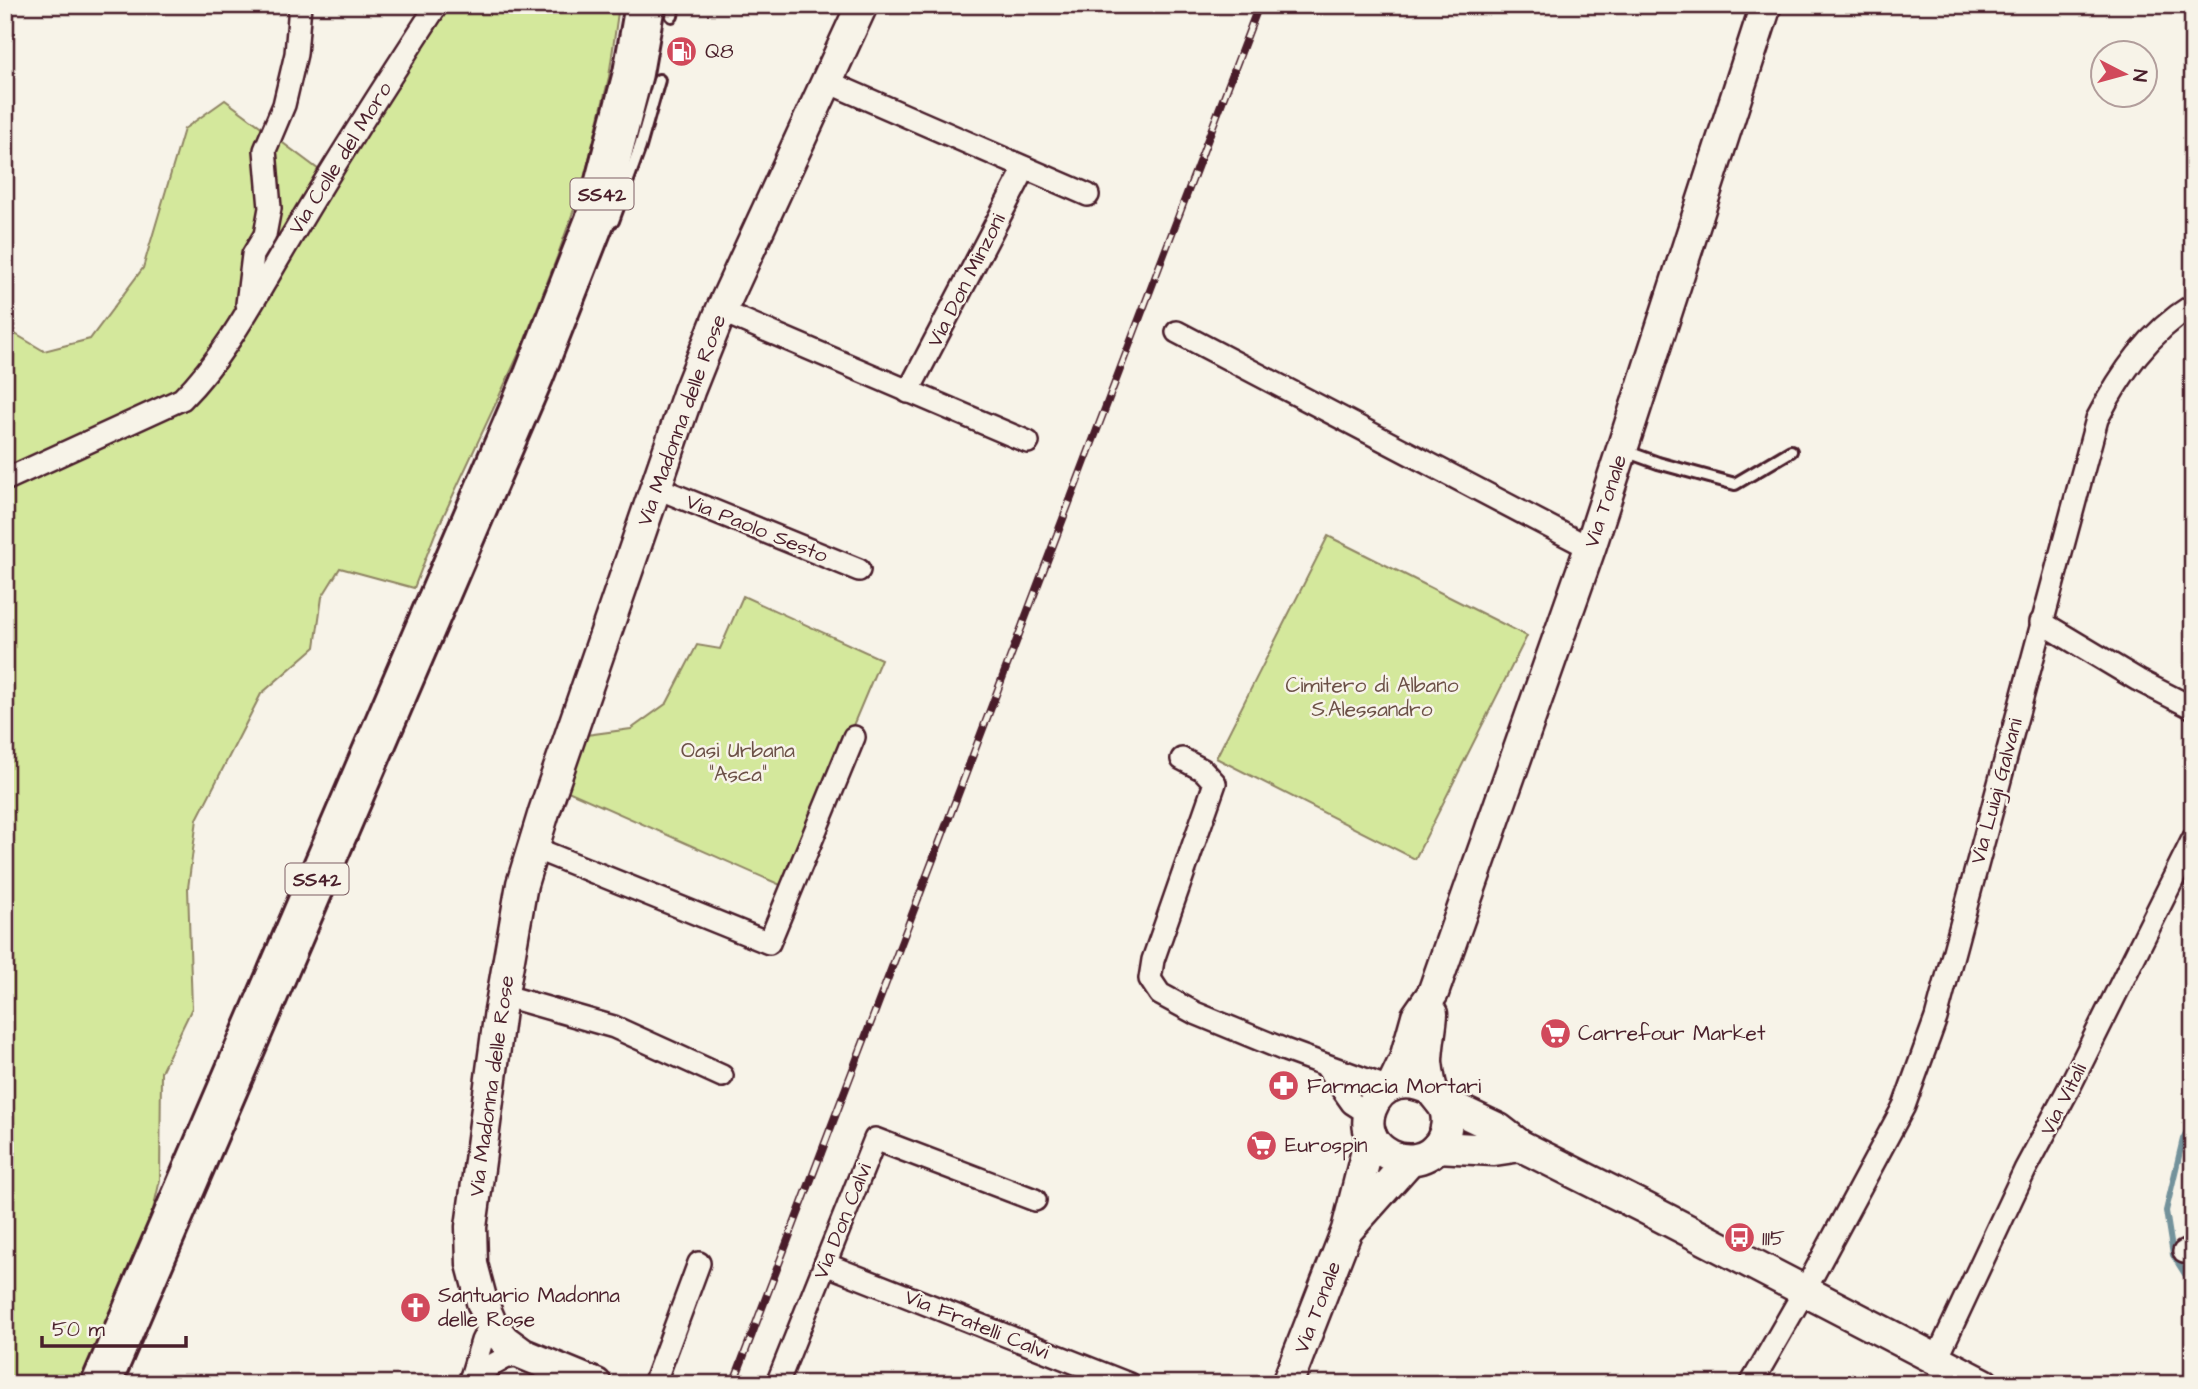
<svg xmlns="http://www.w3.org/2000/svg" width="2198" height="1389" viewBox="0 0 2198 1389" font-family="'Architects Daughter',sans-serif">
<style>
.green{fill:#d4e89c;stroke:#8f8464;stroke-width:2}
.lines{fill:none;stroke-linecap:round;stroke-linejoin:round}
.stream{stroke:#73929b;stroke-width:6}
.lane-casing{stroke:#4a1f2b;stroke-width:16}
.street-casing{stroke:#4a1f2b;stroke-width:26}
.secondary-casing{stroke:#4a1f2b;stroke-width:35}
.highway-casing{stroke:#4a1f2b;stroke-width:44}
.lane{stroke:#f7f3e8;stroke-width:10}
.street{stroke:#f7f3e8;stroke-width:21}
.secondary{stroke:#f7f3e8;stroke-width:30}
.highway{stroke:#f7f3e8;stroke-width:38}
.rail-casing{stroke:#4a1f2b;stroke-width:8}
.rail{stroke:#f7f3e8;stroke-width:5;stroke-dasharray:16;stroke-linecap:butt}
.labels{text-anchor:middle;stroke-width:5;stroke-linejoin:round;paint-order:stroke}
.shield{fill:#f7f3e8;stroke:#7e5f64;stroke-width:2}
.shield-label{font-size:19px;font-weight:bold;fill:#4a1f2b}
.poi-label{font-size:21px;fill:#4a1f2b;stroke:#f7f3e8;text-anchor:start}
.street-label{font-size:21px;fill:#4a1f2b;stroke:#f7f3e8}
.park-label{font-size:21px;fill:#6c5147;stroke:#f7f3e8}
</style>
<rect width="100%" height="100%" fill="#f7f3e8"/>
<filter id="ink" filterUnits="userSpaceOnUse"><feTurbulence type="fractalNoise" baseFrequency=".0143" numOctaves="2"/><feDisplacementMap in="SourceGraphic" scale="14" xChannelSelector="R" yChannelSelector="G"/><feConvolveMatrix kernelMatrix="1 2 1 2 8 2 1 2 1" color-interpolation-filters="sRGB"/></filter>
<g filter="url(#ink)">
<g class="green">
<polygon points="444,5 619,5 609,77 583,184 557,257 522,347 435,534 414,588 340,568 322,597 315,647 261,694 197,819 188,888 192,1008 161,1072 160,1180 149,1227 84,1384 5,1384 5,328 44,351 90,339 143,268 184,129 225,100 330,178"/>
<polygon points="1328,536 1527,636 1415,859 1216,758"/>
<polygon points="743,596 881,659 785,887 561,788 579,736 631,729 667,703 697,645 720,649"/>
</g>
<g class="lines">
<polyline class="stream" points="2193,1119 2183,1139 2166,1211 2173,1255 2193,1287"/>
<defs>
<g id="lane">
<polyline points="672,16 674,5"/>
<polyline points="613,221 640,147 659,80"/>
<polyline points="1625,451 1658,463 1735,484 1791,451"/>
</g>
<g id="street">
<polyline points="828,82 1088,195"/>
<polyline points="247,304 253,255 265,235 270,208 265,150 284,105 296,54 300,5"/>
<polyline points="721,311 1028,442"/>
<polyline points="1177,332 1590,548"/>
<polyline points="908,392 1025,168"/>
<path d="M5,480L182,399C229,352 260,288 295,231C340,155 388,80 437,5"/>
<polyline points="655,487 859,570"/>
<polyline points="2041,622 2138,680 2193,708"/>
<polyline points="1182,759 1203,770 1215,783 1153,960 1150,979 1160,994 1195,1013 1285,1050 1389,1088"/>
<polyline points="534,848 769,943 854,737"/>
<polyline points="502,995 614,1027 722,1076"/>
<polyline points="1325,1065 1352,1103 1369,1114"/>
<polyline points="2184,1252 2193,1248"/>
<polyline points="825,1264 1129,1384"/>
<polyline points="1936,1360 2025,1170 2069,1088 2193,839"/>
<polyline points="471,1377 505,1358 523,1354"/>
<polyline points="469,1384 482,1341 491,1323"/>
<polyline points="654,1384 699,1263"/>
<polyline points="777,1384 875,1139 1035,1200"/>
<path d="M1751,1384L1805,1290L1904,1106L1936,1018L2097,419C2121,373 2148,333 2193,305"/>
</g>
<g id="secondary">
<path d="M1432,1014C1431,1030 1427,1047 1427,1062C1428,1071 1430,1086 1434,1094C1437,1098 1441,1102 1444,1107C1449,1118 1447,1133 1440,1143C1416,1179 1355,1151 1371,1109C1382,1080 1409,1078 1433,1091"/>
<polyline points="1392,1086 1405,1059 1417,1016 1433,993 1590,548 1766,5"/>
<polyline points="1440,1101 1499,1129 1521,1146 1645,1208 1984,1384"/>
<polyline points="1437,1147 1494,1150 1521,1146"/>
<polyline points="1350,1227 1409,1161"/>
<polyline points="596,1384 523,1354 504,1340 491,1323 482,1302 472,1264 471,1227 478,1176 500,1010 522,884 544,812 689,391 721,311 862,5"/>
<polyline points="1287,1384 1347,1230 1371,1135"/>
</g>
<polyline id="highway" points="101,1384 534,375 595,220 633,73 645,5"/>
</defs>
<use href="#lane" class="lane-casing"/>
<use href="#street" class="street-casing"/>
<use href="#secondary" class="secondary-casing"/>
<use href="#highway" class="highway-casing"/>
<use href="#lane" class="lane"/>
<use href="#street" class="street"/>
<use href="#secondary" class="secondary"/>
<use href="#highway" class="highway"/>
<defs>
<polyline id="rail" points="733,1384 1259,5"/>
</defs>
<use href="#rail" class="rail-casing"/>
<use href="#rail" class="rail"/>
</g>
</g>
<defs>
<symbol id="fuel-disc" viewBox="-11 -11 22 22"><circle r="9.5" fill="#d1495b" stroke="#f7f3e8"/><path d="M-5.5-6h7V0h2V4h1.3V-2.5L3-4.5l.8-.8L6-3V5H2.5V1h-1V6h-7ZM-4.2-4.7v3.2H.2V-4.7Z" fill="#fff"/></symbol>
<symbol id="supermarket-disc" viewBox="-11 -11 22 22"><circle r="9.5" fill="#d1495b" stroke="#f7f3e8"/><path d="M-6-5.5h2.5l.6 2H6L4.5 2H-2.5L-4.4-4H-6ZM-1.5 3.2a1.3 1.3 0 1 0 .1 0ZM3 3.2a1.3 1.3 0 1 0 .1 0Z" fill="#fff"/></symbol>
<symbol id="pharmacy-disc" viewBox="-11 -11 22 22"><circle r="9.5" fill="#d1495b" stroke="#f7f3e8"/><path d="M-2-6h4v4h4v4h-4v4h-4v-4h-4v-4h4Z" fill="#fff"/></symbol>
<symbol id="bus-disc" viewBox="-11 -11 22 22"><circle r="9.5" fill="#d1495b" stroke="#f7f3e8"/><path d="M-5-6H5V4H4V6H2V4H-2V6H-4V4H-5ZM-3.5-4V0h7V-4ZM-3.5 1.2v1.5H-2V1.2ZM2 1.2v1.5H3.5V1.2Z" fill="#fff"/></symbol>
<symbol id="church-disc" viewBox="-11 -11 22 22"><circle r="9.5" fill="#d1495b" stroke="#f7f3e8"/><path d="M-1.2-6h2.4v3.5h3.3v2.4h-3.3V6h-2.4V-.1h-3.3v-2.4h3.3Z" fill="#fff"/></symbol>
</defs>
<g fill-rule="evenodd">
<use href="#fuel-disc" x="664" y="34" width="35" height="35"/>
<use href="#supermarket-disc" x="1538" y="1016" width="35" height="35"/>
<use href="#pharmacy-disc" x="1266" y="1068" width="35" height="35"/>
<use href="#supermarket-disc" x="1244" y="1128" width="35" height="35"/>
<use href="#bus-disc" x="1722" y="1220" width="35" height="35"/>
<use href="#church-disc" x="398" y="1290" width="35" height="35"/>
</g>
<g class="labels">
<g class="shield">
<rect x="570.5" y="178.5" width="63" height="31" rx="5"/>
<rect x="285.5" y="863.5" width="63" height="31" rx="5"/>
</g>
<g class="shield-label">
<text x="602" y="201">SS42</text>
<text x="317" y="886">SS42</text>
</g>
<g class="poi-label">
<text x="705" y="58">Q8</text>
<text x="1578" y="1040">Carrefour Market</text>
<text x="1307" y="1093">Farmacia Mortari</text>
<text x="1285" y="1152">Eurospin</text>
<text x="1762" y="1245">1115</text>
<text x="438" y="1302">Santuario Madonna<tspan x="438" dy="24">delle Rose</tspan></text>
</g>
<g class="street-label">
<text transform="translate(340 158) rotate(-58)" y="7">Via Colle del Moro</text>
<text transform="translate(966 280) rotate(-63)" y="7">Via Don Minzoni</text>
<text transform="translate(681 420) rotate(-70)" y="7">Via Madonna delle Rose</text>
<text transform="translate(1605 501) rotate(-72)" y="7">Via Tonale</text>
<text transform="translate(757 528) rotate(22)" y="7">Via Paolo Sesto</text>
<text transform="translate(1996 791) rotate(-75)" y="7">Via Luigi Galvani</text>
<text transform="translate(491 1086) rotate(-82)" y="7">Via Madonna delle Rose</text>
<text transform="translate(2063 1099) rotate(-63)" y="7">Via Vitali</text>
<text transform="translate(842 1221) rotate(-68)" y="7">Via Don Calvi</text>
<text transform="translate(1317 1307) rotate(-69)" y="7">Via Tonale</text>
<text transform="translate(977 1324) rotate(22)" y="7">Via Fratelli Calvi</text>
</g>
<g class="park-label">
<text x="1372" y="692">Cimitero di Albano<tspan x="1372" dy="24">S.Alessandro</tspan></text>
<text x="738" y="757">Oasi Urbana<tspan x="738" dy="24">"Asca"</tspan></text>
</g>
</g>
<rect width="2198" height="1389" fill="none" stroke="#f7f3e8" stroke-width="28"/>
<rect x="14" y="14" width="2170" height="1361" fill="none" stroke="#4a1f2b" stroke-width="2.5" filter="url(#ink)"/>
<g transform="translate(2124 74) rotate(96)"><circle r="33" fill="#f7f3e8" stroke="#b29e9c" stroke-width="2"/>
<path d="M0-5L12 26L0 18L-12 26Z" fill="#d1495b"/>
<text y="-10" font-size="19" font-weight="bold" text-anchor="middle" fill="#4a1f2b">N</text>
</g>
<path d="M42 1336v10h144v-10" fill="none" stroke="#4a1f2b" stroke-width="3.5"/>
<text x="52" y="1336" font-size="21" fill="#4a1f2b" stroke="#f7f3e8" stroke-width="5" paint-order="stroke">50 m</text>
</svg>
